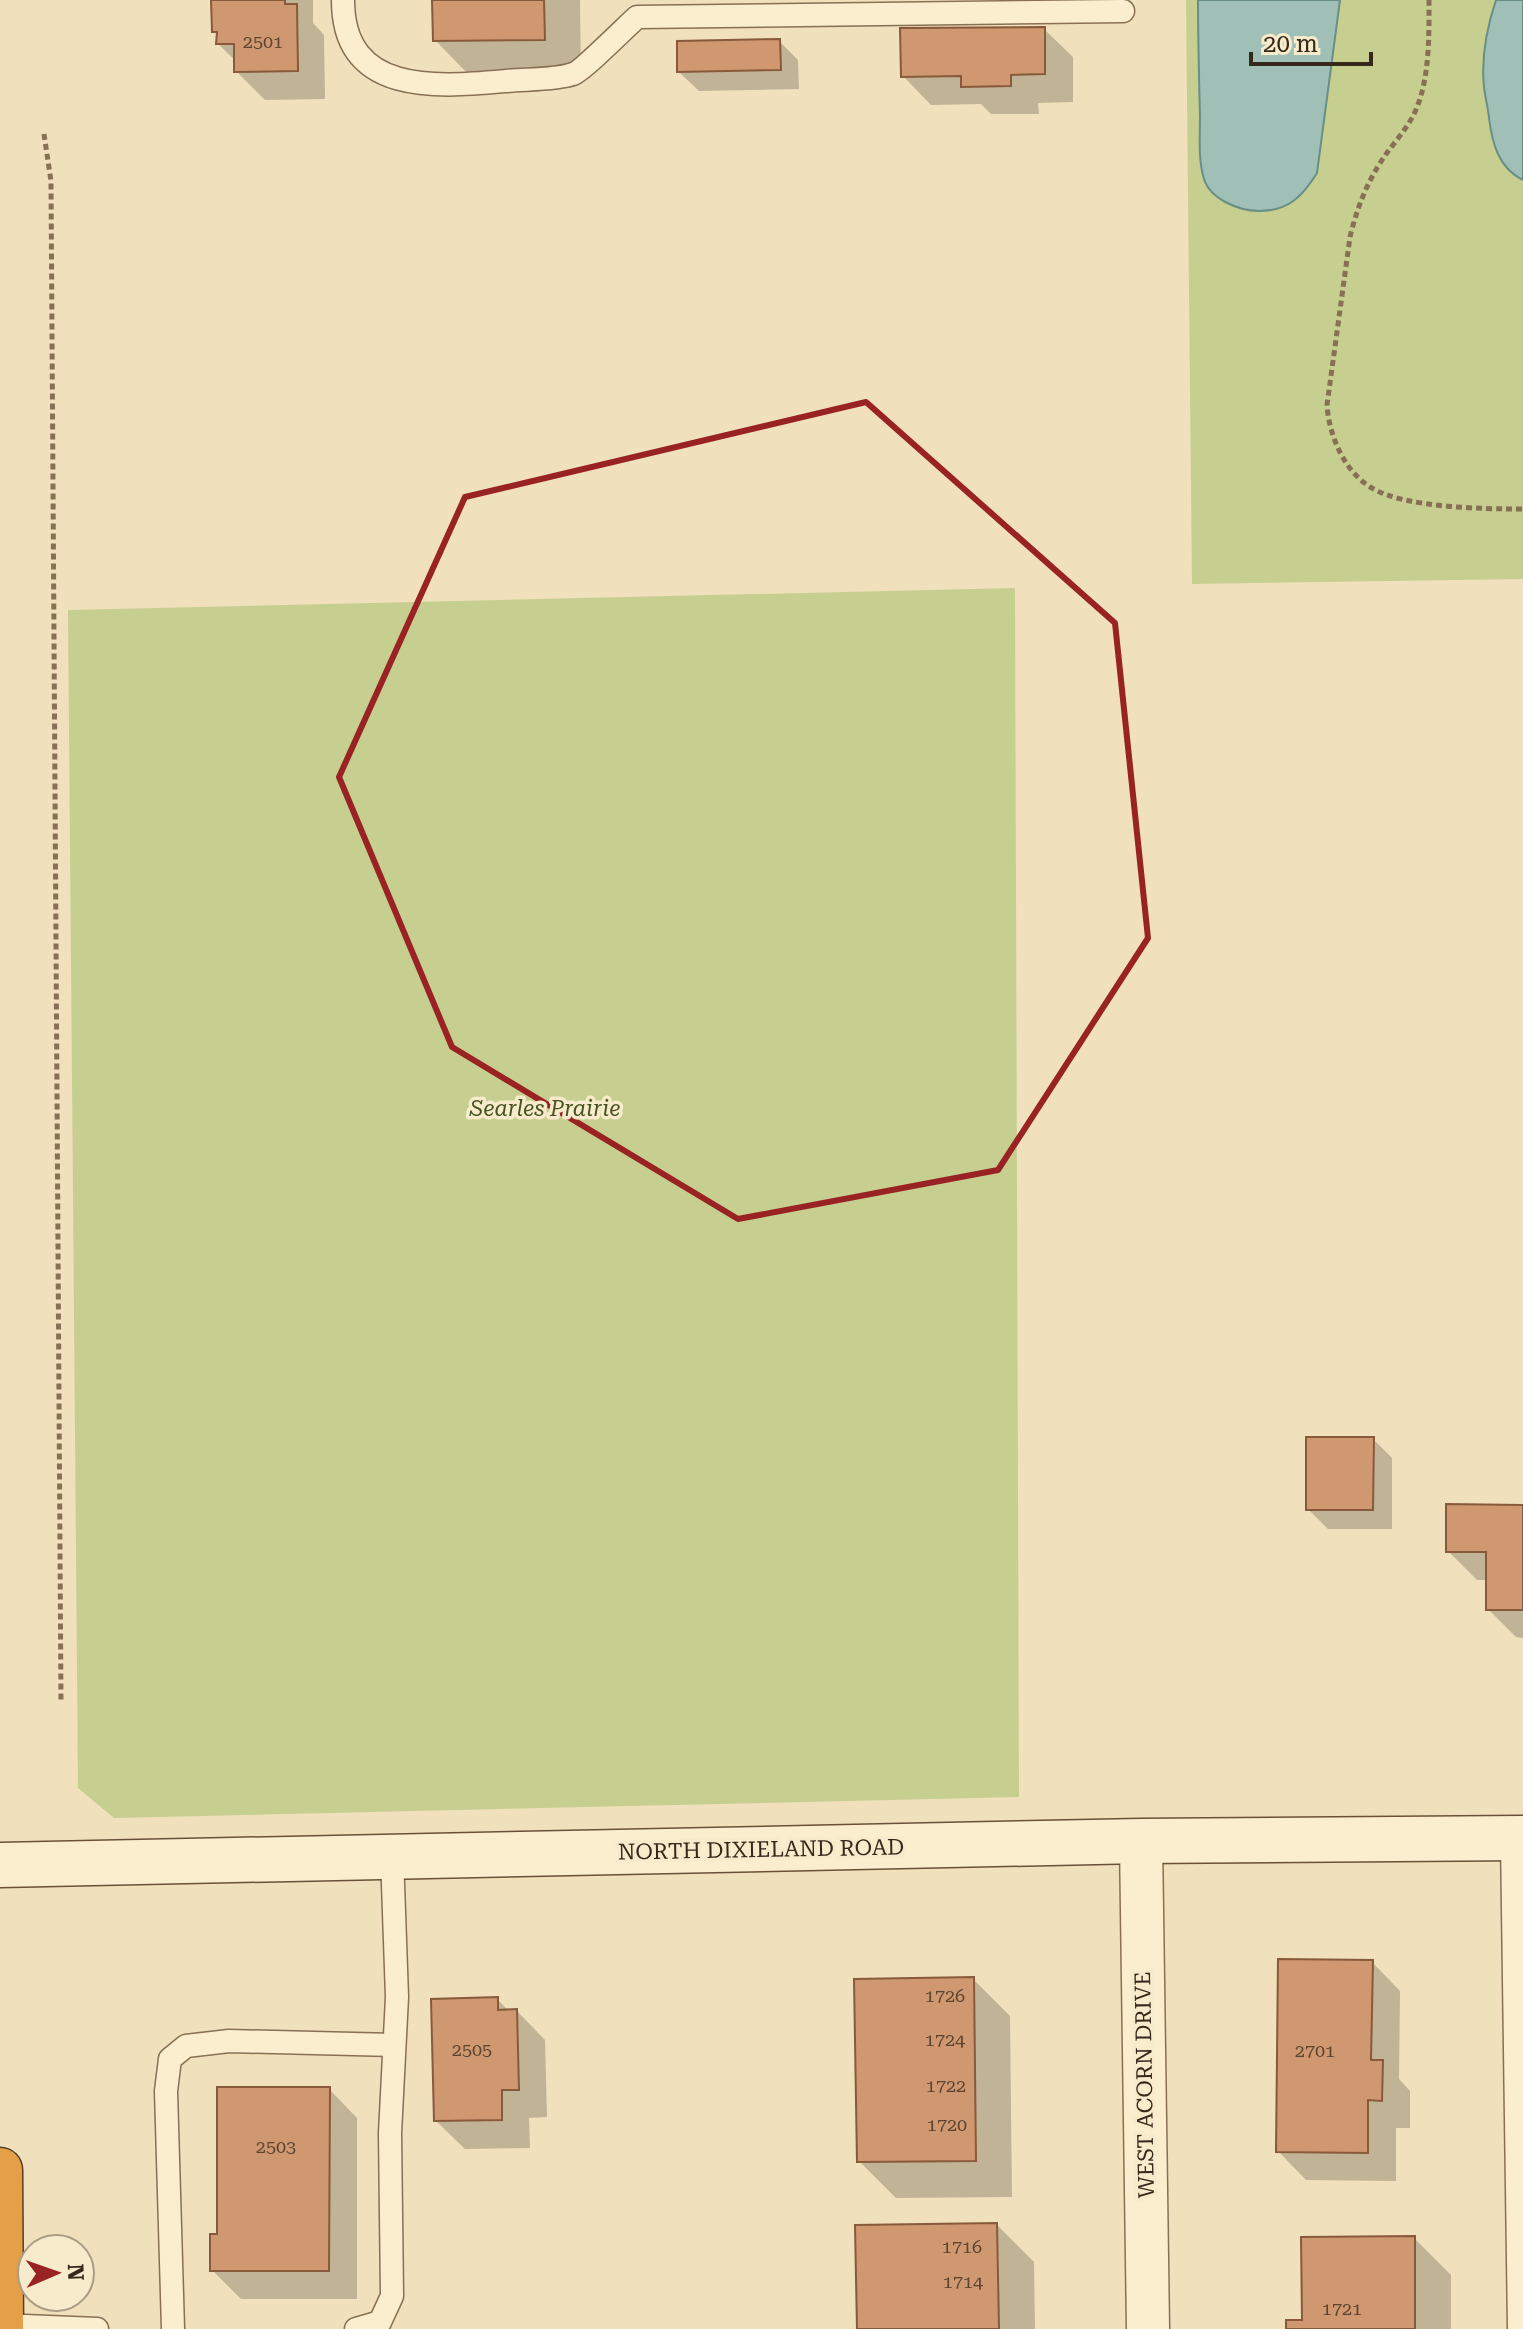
<svg xmlns="http://www.w3.org/2000/svg" width="1523" height="2329" viewBox="0 0 1523 2329" font-family="'Roboto Serif',serif">
<style>
.green{fill:#c6ce90}
.water{fill:#a0c0b7;stroke:#688e85;stroke-width:2}
.shadow{fill:#0003}
.building{fill:#d09870;stroke:#88593a;stroke-width:2}
.lines{fill:none;stroke-linecap:round;stroke-linejoin:round}
.lane-casing{stroke:#887055;stroke-width:25}
.street-casing{stroke:#887055;stroke-width:45}
.secondary-casing{stroke:#695138;stroke-width:47}
.highway-casing{stroke:#553e2a;stroke-width:47}
.path{stroke:#887055;stroke-width:5;stroke-dasharray:6 4;stroke-linecap:butt}
.lane{stroke:#faeecf;stroke-width:22}
.street{stroke:#faeecf;stroke-width:42}
.secondary{stroke:#faeecf;stroke-width:44}
.highway{stroke:#e5a047;stroke-width:44}
.marked{fill:none;stroke:#992223;stroke-width:6;stroke-linejoin:round}
.labels{text-anchor:middle;stroke-width:7;stroke-linejoin:round;paint-order:stroke}
.number-label{font-size:18px;fill:#5c4430}
.park-label{font-size:22px;font-style:italic;fill:#465320;stroke:#f7ebcc}
.street-label{font-size:22px;fill:#36281b;stroke:#f7ebcc}
</style>
<rect width="100%" height="100%" fill="#f0e0bc"/>
<g class="green">
<polygon points="1186,0 1523,0 1523,579 1192,584"/>
<polygon points="1015,588 1019,1797 114,1818 78,1788 68,610"/>
</g>
<g class="water">
<path d="M1198,0H1340L1317,173C1302,197 1288,211 1259,211C1239,211 1210,199 1204,179C1198,160 1200,137 1200,117C1199,78 1198,39 1198,0Z"/>
<path d="M1496,0H1523V180C1498,168 1492,142 1489,118C1488,107 1485,97 1484,87C1481,58 1487,27 1496,0Z"/>
</g>
<g class="shadow">
<polygon points="213,0 313,0 313,23 324,35 325,99 265,100 236,71 236,61 218,44 219,36 214,31"/>
<polygon points="434,0 580,0 581,76 472,78 435,40"/>
<polygon points="1044,29 1073,57 1073,102 1038,103 1039,114 991,114 981,104 931,105 903,76"/>
<polygon points="779,41 798,60 799,89 699,91 679,72"/>
<polygon points="1373,1439 1392,1458 1392,1529 1328,1529 1308,1509"/>
<polygon points="1523,1507 1523,1638 1516,1637 1488,1609 1488,1580 1477,1580 1448,1551"/>
<polygon points="1372,1962 1400,1991 1399,2079 1410,2091 1410,2128 1396,2128 1396,2181 1306,2180 1278,2151"/>
<polygon points="973,1979 1010,2016 1012,2197 896,2198 859,2161"/>
<polygon points="497,1999 509,2011 517,2011 545,2040 547,2117 529,2118 530,2148 465,2149 436,2121"/>
<polygon points="329,2089 357,2118 357,2299 241,2299 212,2270 219,2236"/>
<polygon points="997,2225 1034,2262 1035,2329 859,2329"/>
<polygon points="1414,2238 1451,2275 1451,2329 1288,2329 1304,2322"/>
</g>
<g class="building">
<polygon points="211,0 285,0 285,4 297,4 298,71 234,72 234,44 216,44 217,32 212,32"/>
<polygon points="432,0 544,0 545,40 433,41"/>
<polygon points="1045,27 1045,74 1011,75 1011,86 961,87 961,76 901,77 900,28"/>
<polygon points="780,39 781,70 677,72 677,41"/>
<polygon points="1306,1437 1374,1437 1373,1510 1306,1510"/>
<polygon points="1446,1504 1523,1505 1523,1610 1486,1610 1486,1552 1446,1552"/>
<polygon points="1278,1959 1373,1960 1371,2060 1383,2060 1382,2101 1368,2100 1368,2153 1276,2152"/>
<polygon points="974,1977 976,2161 857,2162 854,1979"/>
<polygon points="498,1997 498,2010 517,2009 519,2090 502,2090 502,2120 434,2121 431,1999"/>
<polygon points="217,2087 330,2087 329,2271 210,2271 210,2234 217,2234"/>
<polygon points="997,2223 999,2329 857,2329 855,2225"/>
<polygon points="1415,2236 1415,2329 1286,2329 1286,2320 1302,2320 1301,2237"/>
</g>
<g class="lines">
<defs>
<g id="lane">
<path d="M343,0C343,96 437,87 506,81C525,79 556,80 573,74C581,72 627,26 637,17L1123,11"/>
<polyline points="1512,1839 1519,2329"/>
<polyline points="1,2325 97,2329"/>
<polyline points="173,2329 166,2091 170,2059 186,2046 229,2041 394,2045"/>
<polyline points="356,2329 380,2322 392,2296 390,2133 397,1997 392,1856"/>
</g>
<polyline id="street" points="1141,1841 1148,2329"/>
<polyline id="secondary" points="0,1865 1141,1841 1523,1838"/>
<polyline id="highway" points="0,2170 1,2329"/>
</defs>
<use href="#lane" class="lane-casing"/>
<use href="#street" class="street-casing"/>
<use href="#secondary" class="secondary-casing"/>
<use href="#highway" class="highway-casing"/>
<g class="path">
<path d="M1429,0C1429,37 1430,83 1413,116C1405,131 1393,144 1384,157C1367,182 1357,208 1350,237L1327,405C1329,435 1344,472 1372,488C1405,508 1484,509 1523,509"/>
<polyline points="44,134 51,181 61,1703"/>
</g>
<use href="#lane" class="lane"/>
<use href="#street" class="street"/>
<use href="#secondary" class="secondary"/>
<use href="#highway" class="highway"/>
</g>
<path class="marked" d="M866,402L1115,623L1148,938L998,1170L738,1219L452,1047L339,777L465,497Z"/>
<g class="labels">
<g class="number-label">
<text x="263" y="48">2501</text>
<text x="945" y="2002">1726</text>
<text x="945" y="2046">1724</text>
<text x="472" y="2056">2505</text>
<text x="1315" y="2057">2701</text>
<text x="946" y="2092">1722</text>
<text x="947" y="2131">1720</text>
<text x="276" y="2153">2503</text>
<text x="962" y="2253">1716</text>
<text x="963" y="2288">1714</text>
<text x="1342" y="2315">1721</text>
</g>
<g class="park-label">
<text x="545" y="1116">Searles Prairie</text>
</g>
<g class="street-label">
<text transform="translate(761 1849) rotate(-1)" y="8">NORTH DIXIELAND ROAD</text>
<text transform="translate(1144 2085) rotate(-91)" y="8">WEST ACORN DRIVE</text>
</g>
</g>
<g transform="translate(56 2273) rotate(88)"><circle r="38" fill="#f7ebcc" stroke="#aa9d85" stroke-width="2"/>
<path d="M0-6L14 30L0 20L-14 30Z" fill="#992223"/>
<text y="-12" font-size="22" font-weight="bold" text-anchor="middle" fill="#36281b">N</text>
</g>
<path d="M1251 52v12h120v-12" fill="none" stroke="#36281b" stroke-width="4"/>
<text x="1263" y="52" font-size="24" fill="#36281b" stroke="#f7ebcc" stroke-width="6" paint-order="stroke">20 m</text>
</svg>
